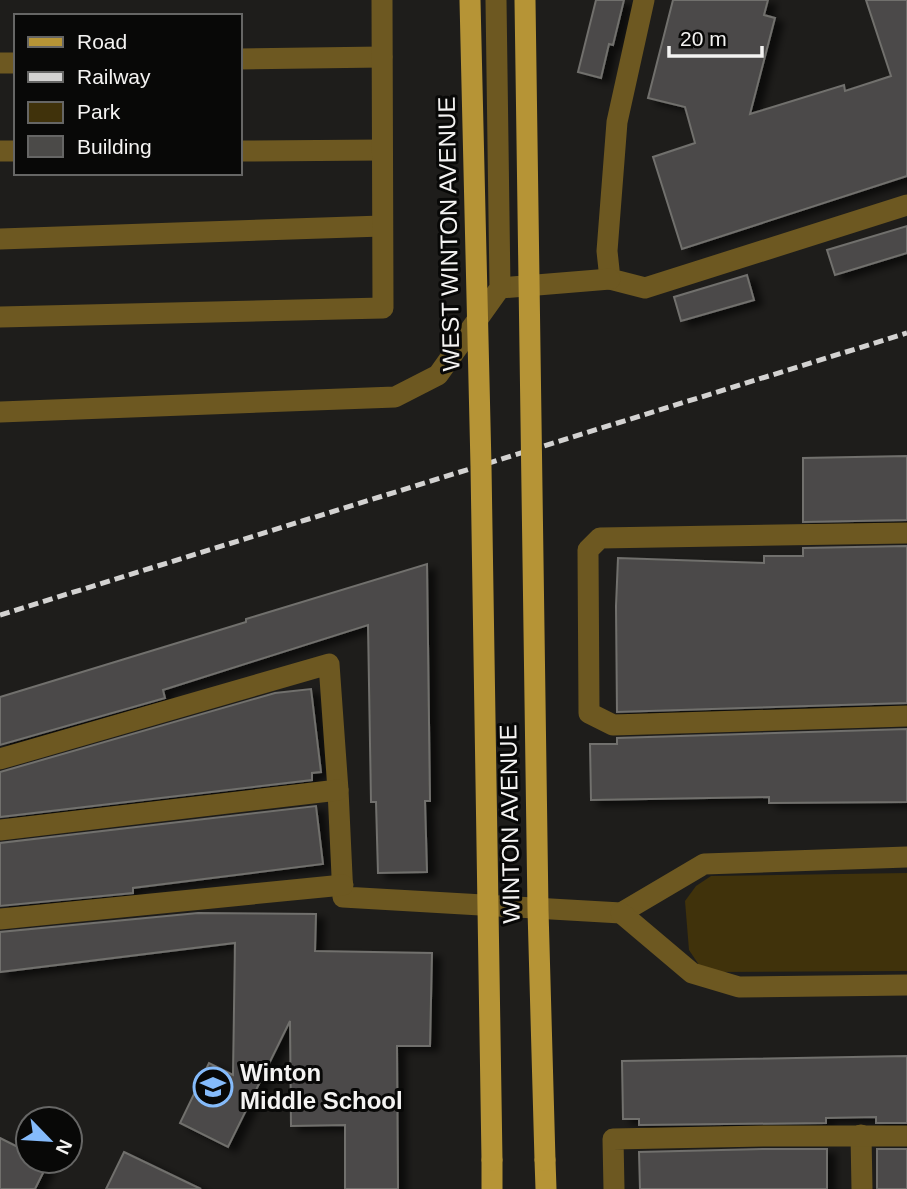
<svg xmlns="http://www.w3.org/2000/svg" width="907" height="1189" viewBox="0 0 907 1189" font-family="Helvetica,sans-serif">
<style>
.green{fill:#40320b}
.building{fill:#4b4a48;stroke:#71706d;stroke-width:2;filter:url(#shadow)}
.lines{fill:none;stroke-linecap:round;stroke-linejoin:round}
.minor{stroke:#6d5821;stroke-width:21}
.major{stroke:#b69436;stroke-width:21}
.rail{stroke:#d3d2d1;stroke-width:5;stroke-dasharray:10 5;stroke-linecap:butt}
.major-bridge{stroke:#b69436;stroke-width:21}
.labels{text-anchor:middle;stroke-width:6;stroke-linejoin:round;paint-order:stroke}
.street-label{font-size:24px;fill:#f4f3f2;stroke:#080807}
.poi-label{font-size:24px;font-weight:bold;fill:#f4f3f2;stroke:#080807;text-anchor:start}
</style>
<defs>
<filter id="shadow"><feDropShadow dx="8" dy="4.5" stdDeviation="3.5" flood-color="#0009"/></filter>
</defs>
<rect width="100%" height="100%" fill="#1e1d1b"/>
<polygon class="green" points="907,873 907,971 714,972 699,965 689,950 685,901 696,886 711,876"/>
<g class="building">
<polygon points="596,0 624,0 613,45 609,44 601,78 578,72"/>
<polygon points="673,0 768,0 764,15 775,18 750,114 844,85 845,91 891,76 866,0 907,0 907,176 682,249 653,157 695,143 685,107 648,98"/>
<polygon points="907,226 907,253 835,275 827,250"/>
<polygon points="747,275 754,300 681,321 674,297"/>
<polygon points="907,456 907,520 803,522 803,458"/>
<polygon points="907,546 907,703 617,712 616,606 618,558 764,563 764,556 803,556 803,548"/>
<polygon points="427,564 430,801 425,801 427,872 378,873 376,802 371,802 368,625 163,690 165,698 0,745 0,697 246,622 246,619"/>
<polygon points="311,689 321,772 312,773 312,780 0,817 0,772 275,693"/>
<polygon points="907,729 907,802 769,803 769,797 591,800 590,744 617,744 617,738"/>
<polygon points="316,806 323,864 133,888 133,893 0,906 0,843"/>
<polygon points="198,913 316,914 315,951 432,953 430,1046 397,1046 398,1189 345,1189 345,1125 291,1126 290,1021 228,1147 180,1123 209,1063 233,1075 235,943 0,972 0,932"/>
<polygon points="907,1056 907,1123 876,1123 876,1117 826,1118 826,1123 639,1125 639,1119 623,1119 622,1061"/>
<polygon points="0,1138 28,1152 28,1161 49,1161 35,1189 0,1189"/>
<polygon points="763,1149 827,1149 827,1189 640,1189 639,1152"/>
<rect x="877" y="1149" width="30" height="40"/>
<polygon points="124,1152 201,1189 106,1189"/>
</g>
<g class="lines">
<g class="minor">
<polyline points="644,0 617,122 607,251 610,279 645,288 907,205"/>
<polyline points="240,59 382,57"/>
<polyline points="0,63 16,63"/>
<polyline points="0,151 16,151"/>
<polyline points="240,151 382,150"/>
<polyline points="0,239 382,226"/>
<polyline points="500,288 610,279"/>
<polyline points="0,317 383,308 382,0"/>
<polyline points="0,412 395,397 438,375 500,288 496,0"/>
<polyline points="907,533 600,538 588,550 589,713 613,725 907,716"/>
<polyline points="0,759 329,664 338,790 343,897 621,913 704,864 907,857"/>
<polyline points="0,830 338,790"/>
<polyline points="621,913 692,973 739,987 907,985"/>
<polyline points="0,919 343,885"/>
<polyline points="861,1135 862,1189"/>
<polyline points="614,1189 613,1139 763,1136 907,1136"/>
</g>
<g class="major">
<polyline points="492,1160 492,1189"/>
<polyline points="545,1160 546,1189"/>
</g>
<polyline class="rail" points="0,615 907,333"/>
<g class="major-bridge">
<polyline points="470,0 481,466 492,1160"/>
<polyline points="525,0 538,910 545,1160"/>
</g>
</g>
<defs>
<symbol id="school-ring" viewBox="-11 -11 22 22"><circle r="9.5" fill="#080807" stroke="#85bbfb" stroke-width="1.5"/><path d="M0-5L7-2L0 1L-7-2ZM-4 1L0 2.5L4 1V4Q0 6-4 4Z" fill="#85bbfb"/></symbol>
</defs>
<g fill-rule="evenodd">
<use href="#school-ring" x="191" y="1065" width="44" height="44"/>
</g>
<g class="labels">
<g class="street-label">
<text transform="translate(449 234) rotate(-91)" y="8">WEST WINTON AVENUE</text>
<text transform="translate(510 824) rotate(-91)" y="8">WINTON AVENUE</text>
</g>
<g class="poi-label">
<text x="240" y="1081">Winton<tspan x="240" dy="28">Middle School</tspan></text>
</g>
</g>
<rect x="14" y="14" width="228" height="161" fill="#080807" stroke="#666665" stroke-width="2"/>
<rect x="28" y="37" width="35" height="10" fill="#b69436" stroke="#666665" stroke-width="2"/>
<text x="77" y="49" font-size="21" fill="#f4f3f2">Road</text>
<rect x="28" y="72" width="35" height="10" fill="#d3d2d1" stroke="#666665" stroke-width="2"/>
<text x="77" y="84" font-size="21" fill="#f4f3f2">Railway</text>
<rect x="28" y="102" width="35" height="21" fill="#40320b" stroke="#666665" stroke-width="2"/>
<text x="77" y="119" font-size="21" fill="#f4f3f2">Park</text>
<rect x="28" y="136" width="35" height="21" fill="#4b4a48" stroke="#666665" stroke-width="2"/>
<text x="77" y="154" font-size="21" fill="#f4f3f2">Building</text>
<g transform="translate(49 1140) rotate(115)"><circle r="33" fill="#080807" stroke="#666665" stroke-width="2"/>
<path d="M0-5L12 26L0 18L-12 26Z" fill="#85bbfb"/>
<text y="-10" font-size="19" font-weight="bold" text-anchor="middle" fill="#f4f3f2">N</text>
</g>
<path d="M669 46v10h93v-10" fill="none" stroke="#f4f3f2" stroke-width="3.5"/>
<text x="680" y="46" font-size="21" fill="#f4f3f2" stroke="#080807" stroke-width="5" paint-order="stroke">20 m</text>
</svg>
